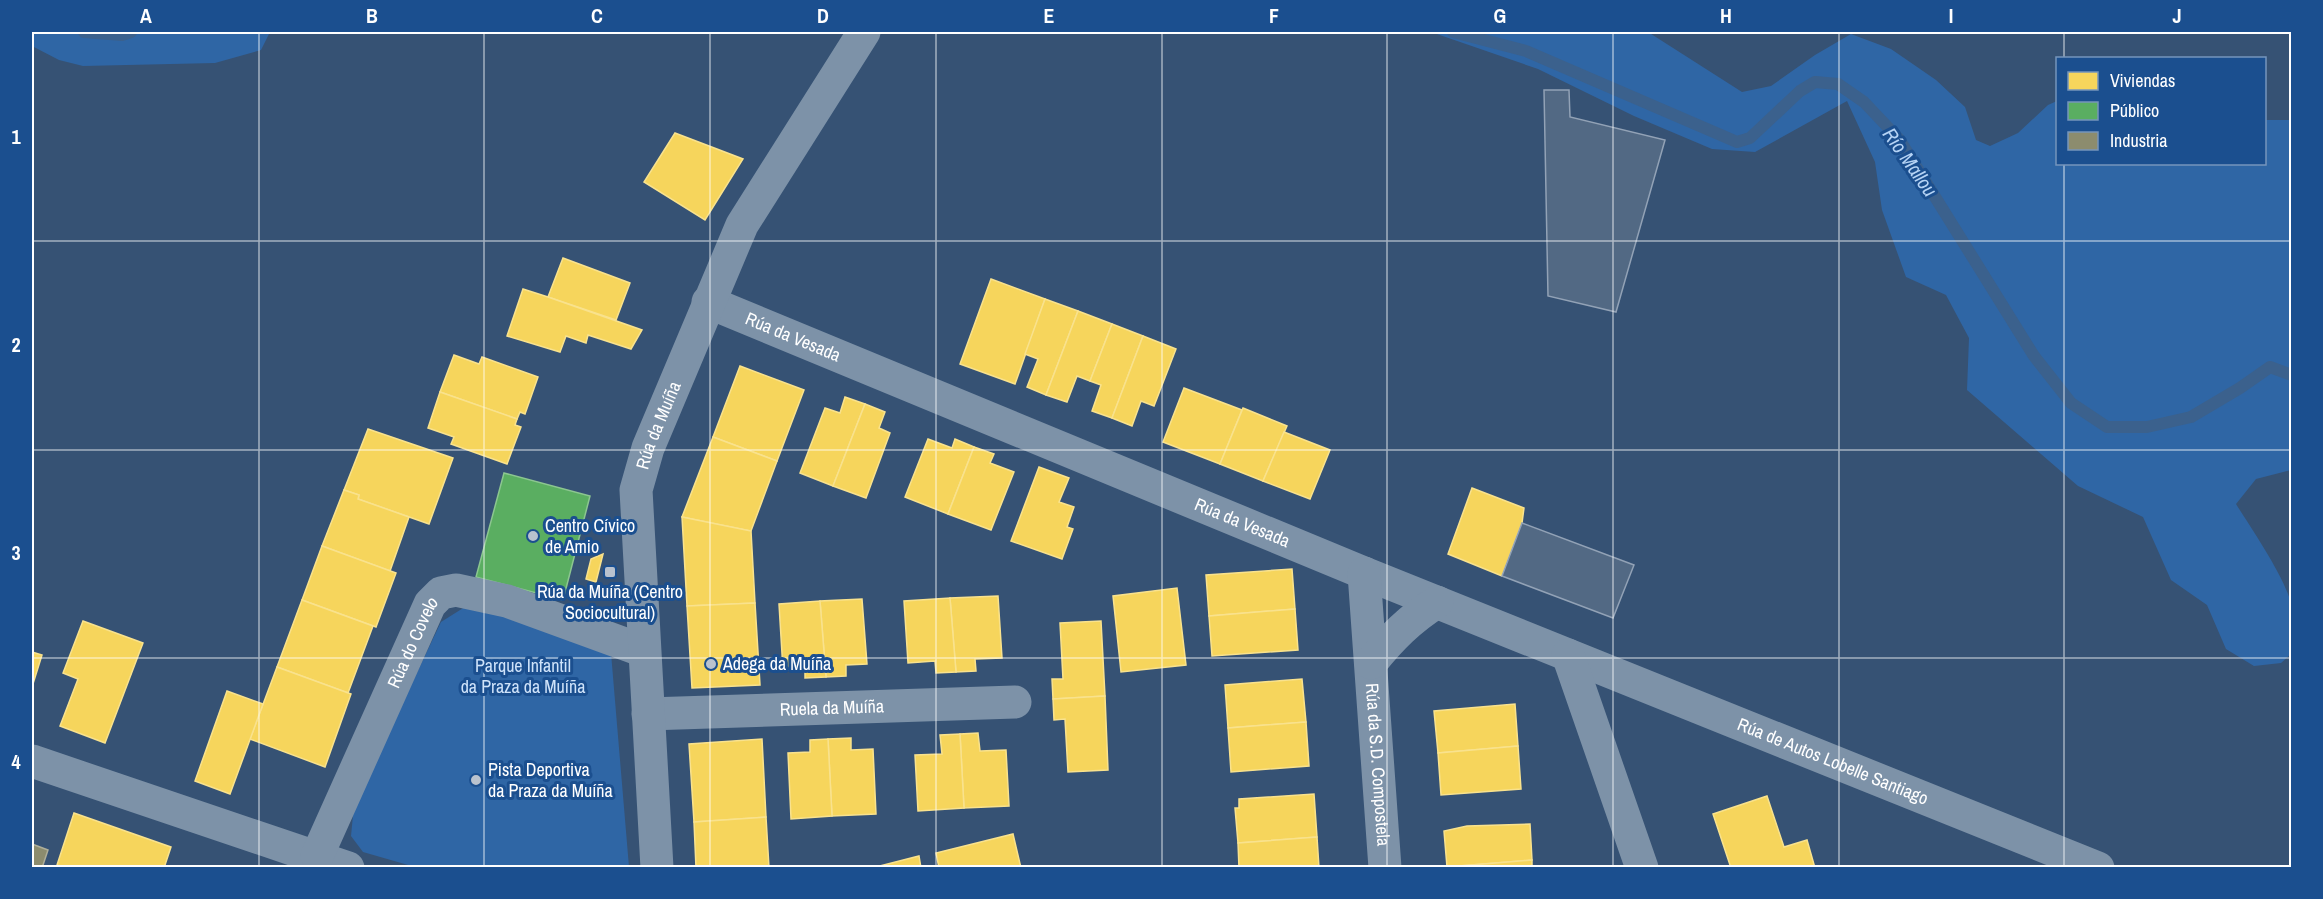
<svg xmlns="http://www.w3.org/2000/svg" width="2323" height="899" viewBox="0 0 2323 899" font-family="'Archivo Narrow',sans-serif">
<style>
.green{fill:#2f66a5}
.homes{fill:#f6d55c;stroke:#f9e28d;stroke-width:1.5}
.public{fill:#5aae61;stroke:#8cc690;stroke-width:1.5}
.industry{fill:#8c8c6e;stroke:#aeae9a;stroke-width:1.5}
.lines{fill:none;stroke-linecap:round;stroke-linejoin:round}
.stream{stroke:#3b618d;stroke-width:12}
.building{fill:#526984;stroke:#92a2b6;stroke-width:1.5}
.minor{stroke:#7d92a8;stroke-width:33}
.grid{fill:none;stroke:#fff;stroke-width:1.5;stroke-opacity:0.55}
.poi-dot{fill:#b9c2ce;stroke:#1b4f8f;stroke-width:2}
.labels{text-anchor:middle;stroke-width:6;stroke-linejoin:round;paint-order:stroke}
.street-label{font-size:18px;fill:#fff;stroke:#1b4f8f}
.poi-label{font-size:18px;fill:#fff;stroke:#1b4f8f;text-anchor:start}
.park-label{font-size:18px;fill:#cfe3fa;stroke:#1b4f8f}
.water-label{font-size:20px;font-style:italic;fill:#b5d3f5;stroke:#1b4f8f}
.neatline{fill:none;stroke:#fff;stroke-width:2}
.grid-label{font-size:20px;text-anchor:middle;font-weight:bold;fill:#fff}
</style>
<rect width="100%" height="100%" fill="#365274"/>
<g class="green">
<polygon points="32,32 270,32 261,50 215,63 83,66 59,60 32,46"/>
<path d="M1420,32H1648L1742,92L1771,86L1815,55L1851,34L1891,49L1936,80L1965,107L1976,140L1990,146L2018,133L2048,105L2057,101L2058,164H2264L2265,120H2291V470L2256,479L2236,504C2251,528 2287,580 2292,607C2294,622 2292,639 2291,654L2281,663L2254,666L2226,649L2207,605L2171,580L2143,517L2078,486L1967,390L1969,338L1946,295L1906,277L1882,210L1875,162L1847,101L1755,152L1712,149L1634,116L1538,69L1434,33Z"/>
<polygon points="468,605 596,642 611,653 629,867 415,867 363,852 351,836 354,805 441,622"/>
</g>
<g class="homes">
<polygon points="675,133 743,159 705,220 644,182"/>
<polygon points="563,258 630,283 616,320 548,297"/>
<polygon points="991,279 1045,299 1015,384 960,364"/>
<polygon points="523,289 548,297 642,330 631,349 588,335 586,343 566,336 560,352 507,336"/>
<polygon points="1045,299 1078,311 1046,395 1027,387 1038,359 1025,354"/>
<polygon points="1078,311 1112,324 1090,381 1077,376 1067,402 1046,395"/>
<polygon points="1112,324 1143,336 1112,418 1092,411 1101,385 1090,381"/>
<polygon points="1143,336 1176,349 1154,406 1141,401 1132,426 1112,418"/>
<polygon points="454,355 479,364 482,357 538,377 525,414 520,412 517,419 440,392"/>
<polygon points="740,366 804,390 777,461 713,437"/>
<polygon points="1184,388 1242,410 1220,464 1163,442"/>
<polygon points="440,392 517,419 515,425 521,427 507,464 451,444 454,437 428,428"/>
<polygon points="845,397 865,404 833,486 800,473 825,408 840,413"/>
<polygon points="865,404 885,412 879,428 890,433 866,498 833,486"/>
<polygon points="1243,408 1287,426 1263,481 1220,464"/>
<polygon points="368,429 453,458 429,524 358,499 359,495 344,490"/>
<polygon points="1284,432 1330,450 1310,499 1263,481"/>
<polygon points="713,437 777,461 751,531 682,517"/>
<polygon points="928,439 952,448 955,439 974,447 948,514 905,497"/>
<polygon points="974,447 994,454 990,463 1014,472 991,530 948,514"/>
<polygon points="1039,467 1069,478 1059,502 1074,507 1067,527 1073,529 1062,559 1011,541"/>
<polygon points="1472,488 1524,508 1522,523 1502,576 1448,554"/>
<polygon points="344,490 359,495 358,499 409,517 390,571 322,546"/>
<polygon points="682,517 751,531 755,603 687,606"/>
<polygon points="322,546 396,573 376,627 302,600"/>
<polygon points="603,554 596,582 586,579 591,559"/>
<polygon points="1292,569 1295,609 1209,616 1206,575"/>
<polygon points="1177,588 1186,665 1121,672 1113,596"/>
<polygon points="998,596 1002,658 975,659 976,671 956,672 950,598"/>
<polygon points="950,598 956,672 936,673 935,661 908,663 904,601"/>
<polygon points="862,599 867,664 846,665 846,676 826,677 820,601"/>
<polygon points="302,600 373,626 348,693 277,667"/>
<polygon points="820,601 826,677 805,678 805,669 783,670 779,604"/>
<polygon points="755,603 760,685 692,688 687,606"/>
<polygon points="1295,609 1298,650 1212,656 1209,616"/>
<polygon points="83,621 143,643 105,743 60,726 78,679 63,673"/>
<polygon points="1101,621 1105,696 1053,699 1052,679 1063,679 1060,623"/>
<polygon points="32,652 42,655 32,687"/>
<polygon points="277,667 351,694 325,767 250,739"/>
<polygon points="1302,679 1306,722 1228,728 1225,685"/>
<polygon points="227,691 263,704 230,794 195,781"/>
<polygon points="1105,696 1108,770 1068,772 1065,719 1054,720 1053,699"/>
<polygon points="1515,704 1518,746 1438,753 1434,711"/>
<polygon points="1306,722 1309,766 1231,772 1228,728"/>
<polygon points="978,733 980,751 1006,750 1009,806 964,808 960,734"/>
<polygon points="960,734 964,808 918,811 915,755 942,754 940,735"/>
<polygon points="851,738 851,750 873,749 876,814 832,816 828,739"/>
<polygon points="762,739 766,817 694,822 689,744"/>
<polygon points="828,739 832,816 791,819 788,753 810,752 810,740"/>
<polygon points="1518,746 1521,789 1441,795 1438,753"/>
<polygon points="1314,794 1317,837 1238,843 1235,808 1239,808 1239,799"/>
<polygon points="1767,796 1784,847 1807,840 1815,868 1731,868 1713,814"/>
<polygon points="74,813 171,847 164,868 65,868 57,865"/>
<polygon points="766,817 769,868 696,868 694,822"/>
<polygon points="1530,824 1532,860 1447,867 1444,831 1467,826"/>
<polygon points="1013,834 1021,868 939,868 936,853"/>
<polygon points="1317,837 1319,868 1239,868 1238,843"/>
<polygon points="919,856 921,868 872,868"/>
<polygon points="1532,860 1532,868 1447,868 1447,867"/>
</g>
<polygon class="public" points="504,473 590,496 563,600 476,577"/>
<polygon class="industry" points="32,844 48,850 42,868 32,868"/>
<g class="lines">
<g class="stream">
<polyline points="84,32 122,35 131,32"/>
<polyline points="1453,32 1526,51 1737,142 1750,138 1800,91 1815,82 1838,84 1864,102 1899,139 2034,356 2071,403 2107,427 2147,427 2191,417 2240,388 2270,367 2292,375"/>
</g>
</g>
<g class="building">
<polygon points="1544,90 1569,90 1570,117 1665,140 1616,312 1548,296"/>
<polygon points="1522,523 1634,565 1613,618 1502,576"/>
</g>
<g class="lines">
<g class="minor">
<path id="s1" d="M708,302L1364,573L2098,868"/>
<path id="s2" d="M1364,573L1385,868"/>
<polyline points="1568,655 1642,868"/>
<path d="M1371,663C1391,638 1410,619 1437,602"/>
<path id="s3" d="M648,714L1015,702"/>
<polyline points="32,761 348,868"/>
<path id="s4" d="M317,856L430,604L441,593L456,590L507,601L644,651"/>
<path id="s5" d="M657,868L636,490L648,448L742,225L864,32"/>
</g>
</g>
<path class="grid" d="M259,32V868M484,32V868M710,32V868M936,32V868M1162,32V868M1387,32V868M1613,32V868M1839,32V868M2064,32V58M2064,164V868M32,241H2292M32,450H2292M32,658H2292"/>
<g class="poi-dot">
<circle cx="533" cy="536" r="6"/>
<rect x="604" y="566" width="12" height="12" rx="3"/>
<circle cx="711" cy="664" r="6"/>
<circle cx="476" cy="780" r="6"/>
</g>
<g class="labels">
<g class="street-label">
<text dy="6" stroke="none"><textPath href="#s1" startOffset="92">Rúa da Vesada</textPath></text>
<text dy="6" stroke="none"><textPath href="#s5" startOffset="447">Rúa da Muíña</textPath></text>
<text dy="6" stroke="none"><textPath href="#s1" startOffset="578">Rúa da Vesada</textPath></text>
<text dy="6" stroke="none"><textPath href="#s4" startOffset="234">Rúa do Covelo</textPath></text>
<text dy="6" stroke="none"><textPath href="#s3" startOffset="184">Ruela da Muíña</textPath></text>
<text dy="6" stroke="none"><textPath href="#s1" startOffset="1215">Rúa de Autos Lobelle Santiago</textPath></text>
<text dy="6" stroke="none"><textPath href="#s2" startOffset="192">Rúa da S.D. Compostela</textPath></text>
</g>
<g class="poi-label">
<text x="545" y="532">Centro Cívico<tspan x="545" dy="21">de Amio</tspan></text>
<text x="610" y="598" text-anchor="middle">Rúa da Muíña (Centro<tspan x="610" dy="21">Sociocultural)</tspan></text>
<text x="723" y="670">Adega da Muíña</text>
<text x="488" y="776">Pista Deportiva<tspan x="488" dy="21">da Praza da Muíña</tspan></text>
</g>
<g class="park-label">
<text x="523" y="672">Parque Infantil<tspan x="523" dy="21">da Praza da Muíña</tspan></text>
</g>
<g class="water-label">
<text transform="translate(1910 162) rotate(55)" y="7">Río Mallou</text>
</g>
</g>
<rect width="2323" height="899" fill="none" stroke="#1b4f8f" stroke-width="66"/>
<rect x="2056" y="57" width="210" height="108" fill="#1b4f8f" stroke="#7695bc" stroke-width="1.5"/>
<rect x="2068" y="72" width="30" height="18" fill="#f6d55c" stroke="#7695bc" stroke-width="1.5"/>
<text x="2110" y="87" font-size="18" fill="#ffffff">Viviendas</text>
<rect x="2068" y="102" width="30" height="18" fill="#5aae61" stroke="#7695bc" stroke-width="1.5"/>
<text x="2110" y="117" font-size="18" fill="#ffffff">Público</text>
<rect x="2068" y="132" width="30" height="18" fill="#8c8c6e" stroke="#7695bc" stroke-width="1.5"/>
<text x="2110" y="147" font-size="18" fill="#ffffff">Industria</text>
<rect x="33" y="33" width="2257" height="833" class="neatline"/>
<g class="grid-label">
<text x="146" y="23">A</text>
<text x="372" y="23">B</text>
<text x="597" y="23">C</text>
<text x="823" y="23">D</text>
<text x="1049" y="23">E</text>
<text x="1274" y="23">F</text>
<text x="1500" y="23">G</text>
<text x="1726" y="23">H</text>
<text x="1951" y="23">I</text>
<text x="2177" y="23">J</text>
<text x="16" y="144">1</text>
<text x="16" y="352">2</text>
<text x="16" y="560">3</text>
<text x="16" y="769">4</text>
</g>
</svg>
